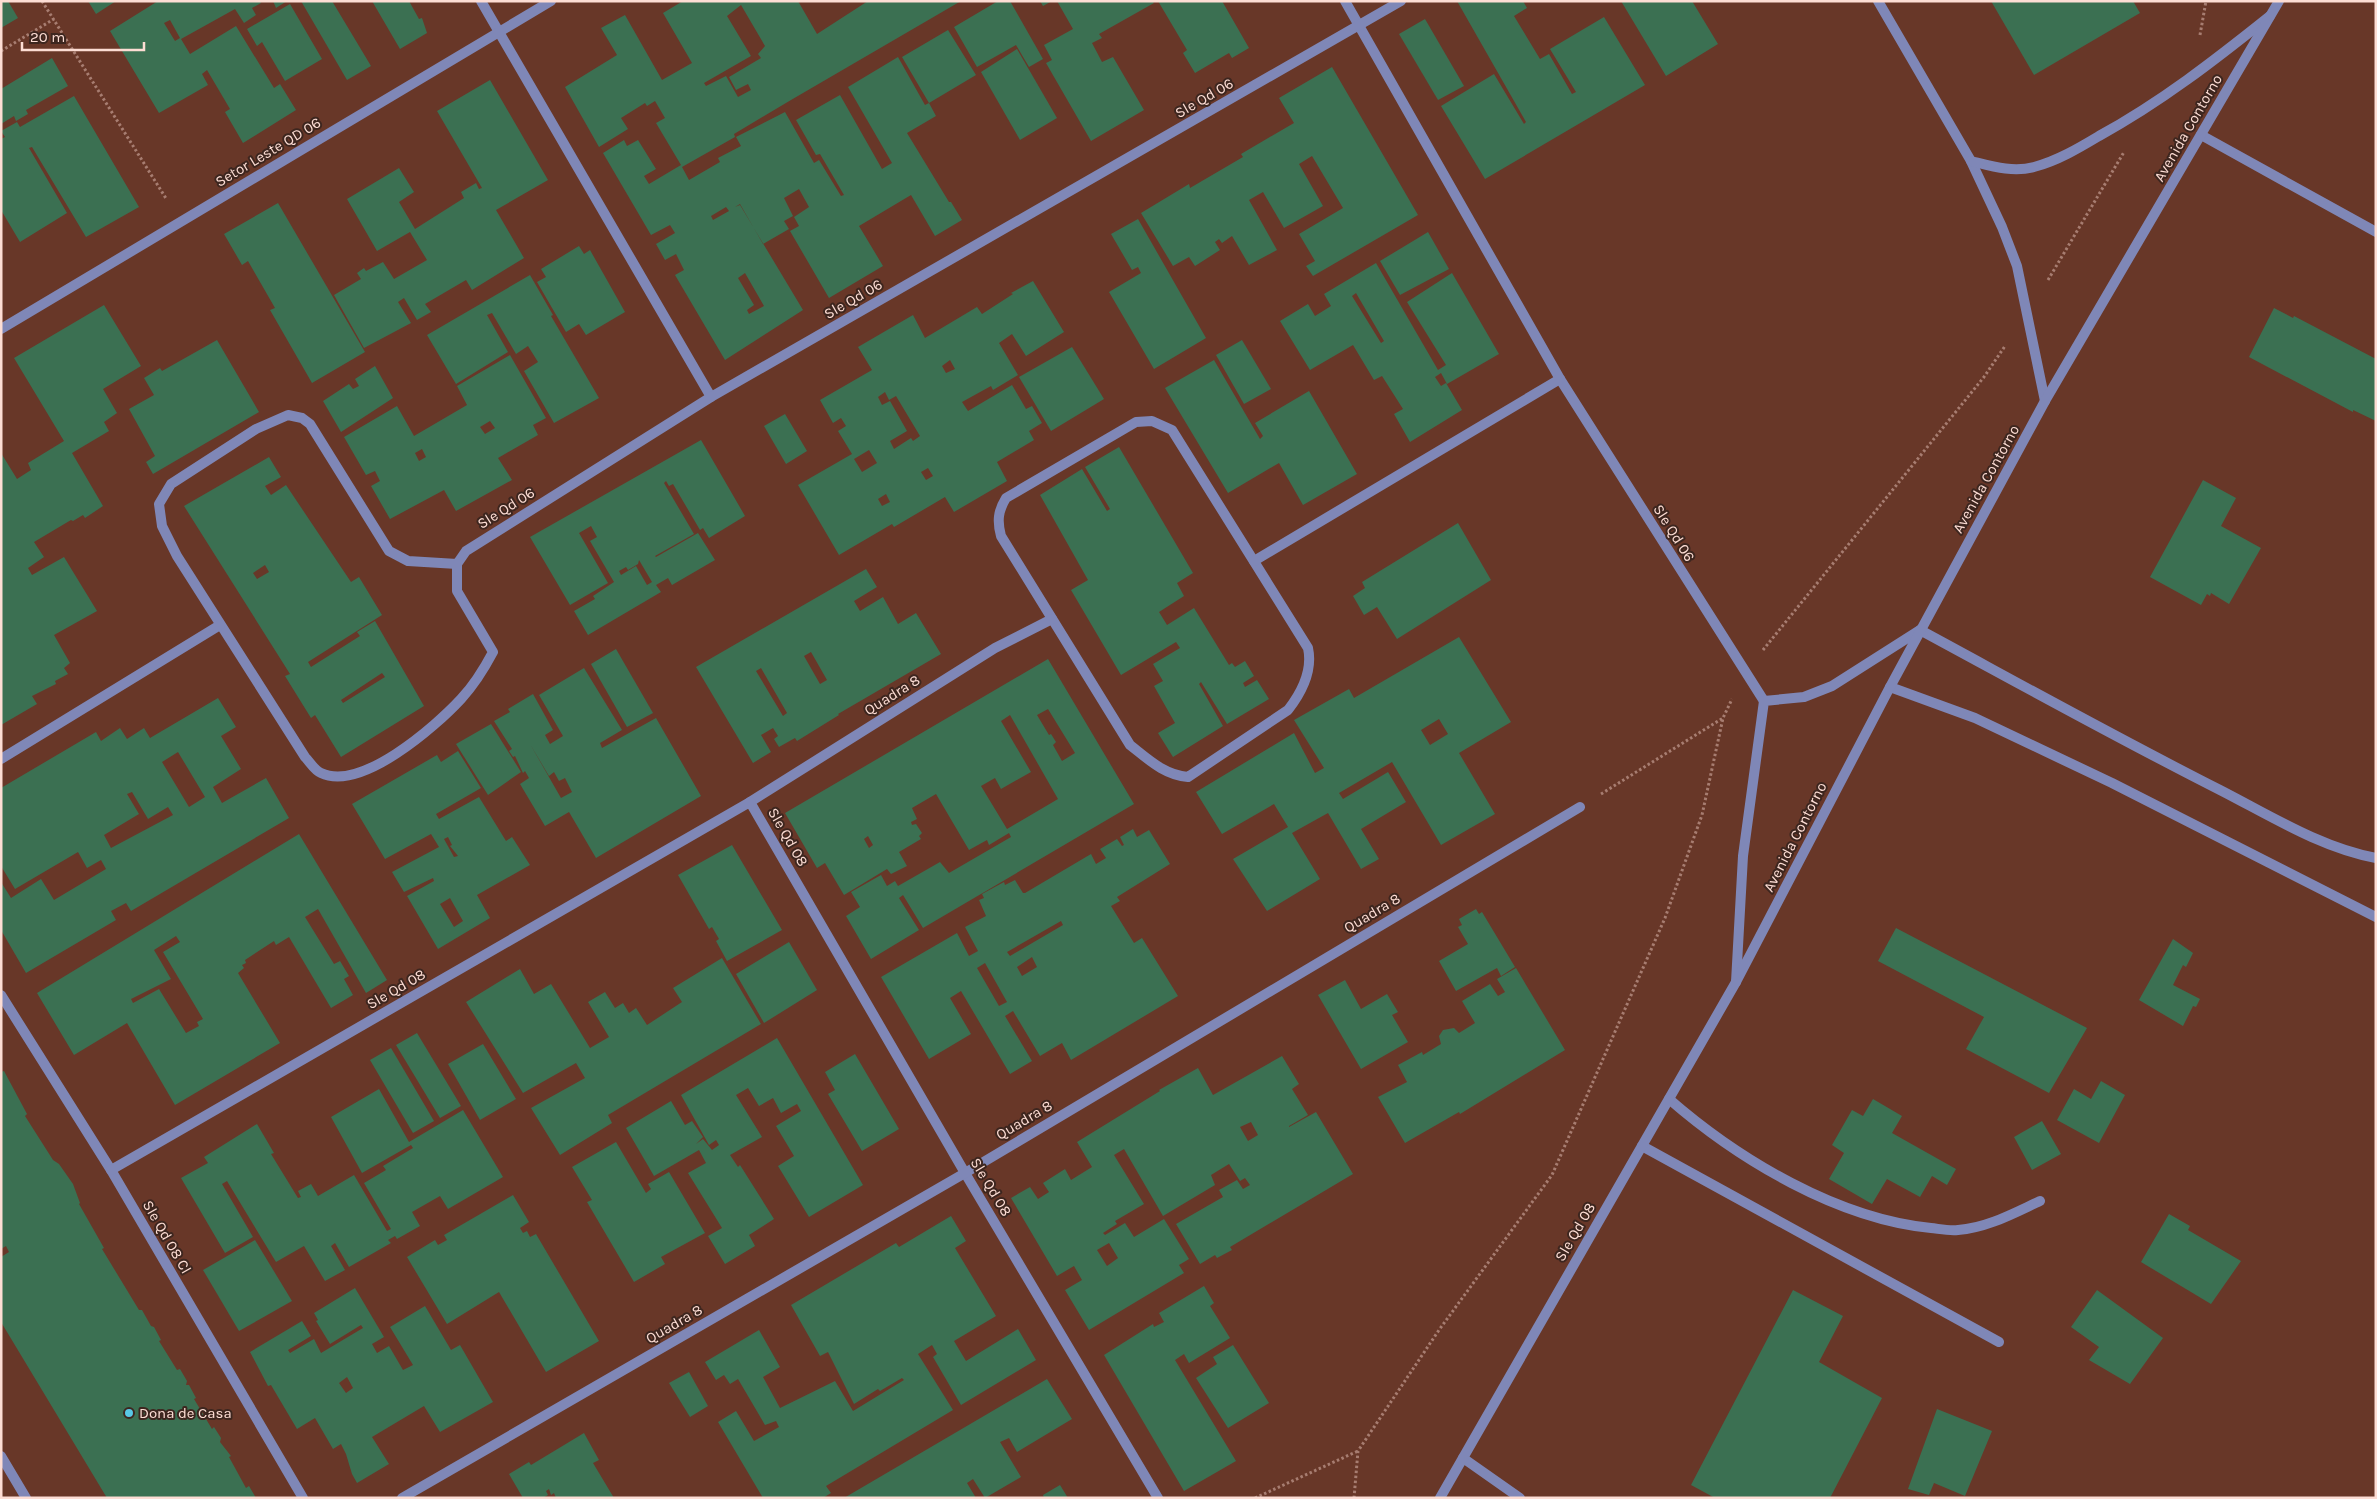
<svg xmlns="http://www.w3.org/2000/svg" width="2377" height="1499" viewBox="0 0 2377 1499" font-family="Karla,sans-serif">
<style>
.building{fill:#3b7052;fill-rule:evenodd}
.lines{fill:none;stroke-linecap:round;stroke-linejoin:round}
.path{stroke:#a77d71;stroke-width:3;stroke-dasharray:2.5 2.5;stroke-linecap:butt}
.service{stroke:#7f87b7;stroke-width:10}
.minor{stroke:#7f87b7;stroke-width:10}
.tertiary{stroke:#7f87b7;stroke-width:10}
.poi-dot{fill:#59c8e5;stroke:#3d261f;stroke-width:2}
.labels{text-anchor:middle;stroke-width:4;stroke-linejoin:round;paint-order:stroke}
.street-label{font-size:15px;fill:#fdddd4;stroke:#3d261f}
.poi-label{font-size:15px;fill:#fdddd4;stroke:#3d261f;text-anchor:start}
</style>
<rect width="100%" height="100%" fill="#683728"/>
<g class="building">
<polygon points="1,1 8,1 18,18 1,28"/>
<polygon points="88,1 116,1 96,14"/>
<path d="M158,1H260L261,3L252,8L256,15L244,23L235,9L181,39L190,54L236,26L274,88L280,84L296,110L243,143L225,112L230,109L207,70L202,74L208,85L159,113L110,31ZM170,20L180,38L175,41L164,23Z"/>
<polygon points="273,1 287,1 276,8"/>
<polygon points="301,1 332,1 371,66 347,80"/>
<polygon points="372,1 409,1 419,19 422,18 427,33 400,49"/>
<path d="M683,1H798L817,34L868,1H961L791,100L734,134L735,137L682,167L689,180L720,162L718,158L741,146L736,137L785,112L814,163L819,160L841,196L844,195L820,154L816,155L796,120L840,95L882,169L892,163L848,87L898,57L925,105L929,103L902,57L948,30L976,75L929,103L936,116L907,133L949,202H951L962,220L935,236L911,195L859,226L883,266L829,298L790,231L799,226L794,217L809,207L799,189L784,198L793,216L784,221L789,229L763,244L740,204L735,207L740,205L803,310L725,360L675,275L684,270L676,254L665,260L656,244L675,233L670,225L651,235L603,153L624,140L627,146L638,140L656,169L644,176L649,184L681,165L656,123L665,118L655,101L647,106L645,103L621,118L628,129L599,147L565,87L617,55L601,28L625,15L662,80L692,63L663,13ZM741,5L765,46L758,54L761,58L729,77L736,90L748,84L751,90L738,97L726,76L706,86L704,83L751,56L727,16ZM726,207L729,211L713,220L711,216ZM745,273L764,306L749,314L747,310L754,305L738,278Z"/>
<polygon points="998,1 1010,1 1043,59 1029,67 1016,45 977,67 954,27"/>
<polygon points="1040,1 1052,1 1043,6"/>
<polygon points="1057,1 1152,1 1154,3 1099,34 1102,38 1092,43 1102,62 1113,57 1144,110 1091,141 1046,63 1052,60 1044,45 1073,29"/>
<polygon points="1158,1 1222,1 1249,48 1232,58 1229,53 1195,73 1183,53 1187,50"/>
<polygon points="1457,1 1523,1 1527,8 1514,16 1540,59 1549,54 1572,94 1576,92 1550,49 1604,17 1645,85 1485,179 1441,106 1494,74 1524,124 1526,122"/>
<polygon points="1621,1 1692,1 1718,44 1666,76"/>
<polygon points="1991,1 2133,1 2140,13 2034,75"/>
<polygon points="290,4 322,59 285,81 262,42 257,46 247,29"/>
<polygon points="1425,19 1464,86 1438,100 1399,34"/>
<polygon points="1017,49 1057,118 1020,140 981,72"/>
<polygon points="52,58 68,86 26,110 28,114 16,121 14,116 1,124 1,89"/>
<polygon points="1332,67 1418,215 1313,276 1306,266 1315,261 1299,234 1343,208 1312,156 1299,164 1323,206 1284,228 1263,192 1249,200 1277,250 1249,265 1232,236 1222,243 1219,239 1215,242 1220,250 1195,266 1189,257 1173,266 1141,213 1189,184 1190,188 1243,157 1241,154 1294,123 1279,98"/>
<polygon points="490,80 548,180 496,210 524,258 472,290 466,280 425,304 431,312 417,320 404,298 398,302 411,323 364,348 334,295 361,279 357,273 364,268 366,271 383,262 394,279 427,260 410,232 377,251 347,199 399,168 414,192 399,202 415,229 464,198 461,192 476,183 479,189 482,188 437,111"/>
<polygon points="74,96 139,207 86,237 32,147 29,148 67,213 20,242 1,210 1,139 5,137 1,131 17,122 20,127"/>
<polygon points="278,203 365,352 312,383 270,310 275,308 248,261 242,265 224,234"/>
<polygon points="1138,219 1206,338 1154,369 1109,292 1141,273 1138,267 1132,270 1111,234"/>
<polygon points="1428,232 1449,269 1400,295 1380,261"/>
<polygon points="579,246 584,254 590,250 625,312 586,335 579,324 566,332 537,282 546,277 541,269"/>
<path d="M1376,263L1438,370L1446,365L1407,302L1452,273L1499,354L1447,384L1441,373L1435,377L1441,386L1446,383L1462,410L1410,442L1394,414L1403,409L1382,376L1374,380L1353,345L1310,370L1280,321L1308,304L1315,316L1331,306L1324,294ZM1356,293L1384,341L1381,343L1352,296Z"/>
<polygon points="530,275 553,315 551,316 599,398 554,423 524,371 538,362 528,346 516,354 492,313 487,315 508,352 456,384 427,335"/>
<path d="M1033,281L1064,332L1026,356L1012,334L999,343L1018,375L993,390L991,386L962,402L968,411L1012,385L1026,409L1032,406L1042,423L1029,431L1034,440L997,462L1007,481L954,512L945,497L894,527L892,524L839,555L798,485L852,454L838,431L846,426L841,418L833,423L820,400L872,370L858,347L913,315L925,338L977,307L982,314L1013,294L1011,293ZM950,360L955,369L946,373L942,366ZM885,392L889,400L896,396L920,436L913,441L911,438L894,449L890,441L907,431L890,401L882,405L878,397ZM869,450L877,463L862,472L854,459ZM928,468L933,476L926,480L921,472ZM886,494L890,502L882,506L878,499Z"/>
<polygon points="104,305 141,366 103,389 117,413 104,422 109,431 72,453 103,506 85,518 83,515 73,521 71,520 34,542 44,557 28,568 32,575 64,557 97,611 54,635 70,663 64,668 68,674 55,681 56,684 32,696 37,704 1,725 1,453 17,479 31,470 28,463 64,441 14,358"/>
<polygon points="2274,308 2293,318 2294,316 2376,359 2376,421 2353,410 2353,412 2249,357"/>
<polygon points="217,340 259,412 153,474 146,462 155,456 129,409 154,395 144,378 160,368 162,371"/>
<polygon points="1242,340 1271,389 1244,404 1216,355"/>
<polygon points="1072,347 1104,399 1051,431 1019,377"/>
<path d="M510,355L546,418L533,425L538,435L498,458L512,480L456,511L444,490L390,519L371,486L380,481L375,471L366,475L344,437L397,406L414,436L467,405L457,386ZM490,421L495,428L485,434L480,427ZM422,449L426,457L419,461L415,453Z"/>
<polygon points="1214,360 1260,439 1263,436 1255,423 1309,391 1357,474 1303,505 1279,463 1228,493 1165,388"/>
<polygon points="375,366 393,398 341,432 323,401 349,384 353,389 359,386 355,379"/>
<polygon points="785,414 807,451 786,464 764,426"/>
<path d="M701,440L745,516L709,538L703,528L700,530L673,484L669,486L666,481L664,483L694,534L655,556L656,557L698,533L715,560L672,585L668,578L656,585L661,592L588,635L574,611L595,599L593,596L614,582L590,541L597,537L591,526L579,533L608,583L570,605L530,537ZM639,560L652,582L647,585L636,566L621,575L619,571L626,567L628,570L638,564Z"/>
<polygon points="1119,447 1193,573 1177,583 1184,596 1159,612 1167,625 1194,608 1229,665 1232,663 1235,667 1245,661 1254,676 1243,683 1245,687 1257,680 1269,699 1227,724 1201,682 1199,684 1223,726 1173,757 1158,733 1175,723 1154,686 1163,681 1153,664 1180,648 1176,642 1121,675 1071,590 1088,580 1040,495 1082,469 1107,511 1110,509 1085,467"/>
<path d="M269,457L281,477L265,486L271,495L286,485L351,582L359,577L382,615L308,662L311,667L360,636L357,632L375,621L424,706L341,757L315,715L311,718L285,676L290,674L184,506ZM265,565L269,572L257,579L253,573ZM382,673L385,677L343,703L341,700Z"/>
<polygon points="2203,480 2236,498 2221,526 2261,548 2229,604 2211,593 2210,596 2207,594 2201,605 2150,577"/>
<polygon points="1458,523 1491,580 1397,639 1377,607 1364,615 1353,596 1365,588 1362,582"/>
<path d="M866,569L877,587L854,601L860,611L883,597L898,624L916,613L941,654L838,714L839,715L797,741L795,738L779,747L774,739L778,736L773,728L761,735L771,752L753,763L696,667ZM811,652L827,680L820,684L804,656ZM761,668L787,713L783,716L756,671Z"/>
<path d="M1459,637L1511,722L1459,753L1495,814L1441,845L1392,762L1339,793L1343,799L1388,772L1406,802L1361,829L1379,859L1361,869L1328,813L1292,833L1320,879L1267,911L1233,859L1288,827L1274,804L1222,834L1196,792L1294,733L1315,773L1324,768L1294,720L1349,689L1354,698ZM1439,719L1448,734L1430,745L1421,730Z"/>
<polygon points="616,649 653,713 627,727 591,664"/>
<path d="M1048,659L1134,804L923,928L903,895L899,898L919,930L871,959L846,916L860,907L851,892L881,875L887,886L895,881L898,886L940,862L949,873L1011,837L1009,833L989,845L987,840L969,850L936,794L912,808L917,819L911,822L912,825L916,824L922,833L919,836L921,839L899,852L907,866L891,874L887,869L844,895L825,863L817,868L785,813ZM1048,709L1075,753L1062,761L1053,745L1056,742L1051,734L1049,735L1037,715ZM1010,715L1058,799L1007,829L981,786L995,778L1001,789L1031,772L1001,721ZM868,836L873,845L869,848L864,839Z"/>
<path d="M584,668L622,730L600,743L602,748L656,718L701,796L596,858L569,812L545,826L520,784L529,778L525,771L523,773L515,756L513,757L509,751L512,749L494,721L510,712L508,709L533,694L553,730L545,735L550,744L563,736L539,695ZM530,744L549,776L554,772L559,781L565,778L572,792L561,798Z"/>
<path d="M218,698L236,727L221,736L241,769L213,787L222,803L266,778L289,818L131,911L126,903L111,911L116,920L26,973L1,930V882L11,898L41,879L54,900L106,869L101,860L87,868L78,852L15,889L1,866V788L96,732L101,741L120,728L127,739L144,728L150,738ZM178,752L205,797L189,807L162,762ZM132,792L148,819L168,807L173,815L111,848L104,835L139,814L127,794Z"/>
<polygon points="491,724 521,772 488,795 456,744"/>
<path d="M458,751L481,788L436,814L439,819L479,797L506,841L512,837L530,865L477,895L490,918L438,949L407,896L434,881L433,878L404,892L392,872L439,847L431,834L385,859L352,804L437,755L441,762ZM448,837L452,845L450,846L458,856L454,857L444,839ZM450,898L463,921L454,927L440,904Z"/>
<path d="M1133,829L1137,837L1149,830L1170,864L1117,897L1120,901L1111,906L1134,943L1142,938L1178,996L1071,1060L1062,1043L1040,1056L1013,1011L1005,1016L1032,1061L1010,1074L961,991L950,998L971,1034L929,1059L881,977L957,933L969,956L978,951L965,927L986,916L979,900L984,898L982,894L1004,882L1005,885L1015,880L1023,893H1025L1091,854L1096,864L1106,858L1100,849L1117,839L1122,846L1124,845L1120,837ZM1061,921L1063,925L1010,956L1007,952ZM1032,957L1037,967L1022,976L1017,967ZM985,963L1007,1002L999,1006L977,968Z"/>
<path d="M299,834L387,980L366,993L318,909L305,917L334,964L340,961L349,976L344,979L353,995L331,1008L289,937L276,945L274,941L245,960L246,963L242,965L244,968L238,973L280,1043L175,1105L127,1023L74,1055L37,993ZM176,936L180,942L163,952L203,1019L197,1022L199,1026L186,1033L159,989L133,1003L131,999L171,979L154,950Z"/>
<polygon points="732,845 782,930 727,961 716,941 719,939 712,927 709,929 678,875"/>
<polygon points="1476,909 1479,914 1482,912 1515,967 1501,976 1497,968 1456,991 1439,961 1468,944 1458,927 1462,925 1459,919"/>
<polygon points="1896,928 2087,1028 2049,1093 1966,1049 1984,1017 1878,961"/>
<polygon points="2173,939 2193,953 2186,967 2183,965 2173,985 2200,999 2196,1007 2193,1006 2183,1026 2139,1000"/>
<polygon points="789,942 817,990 764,1023 736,974"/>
<polygon points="722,958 761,1024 608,1115 612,1123 560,1155 531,1108 585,1078 576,1063 523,1093 466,1002 520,969 534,994 551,984 590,1048 609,1037 588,1002 605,992 615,1008 623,1003 629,1013 636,1008 647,1025 682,1002 673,988"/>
<polygon points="1516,968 1565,1050 1460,1114 1459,1112 1405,1143 1378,1097 1407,1082 1398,1065 1422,1052 1423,1055 1441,1044 1439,1036 1443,1030 1454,1028 1459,1033 1475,1023 1462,1001 1490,984 1498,996 1505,992 1497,979"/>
<polygon points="1345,980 1361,1009 1387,994 1398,1012 1392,1015 1408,1042 1361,1069 1318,995"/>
<polygon points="417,1033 461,1106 440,1118 396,1045"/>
<polygon points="777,1038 863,1185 809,1217 778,1166 794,1156 776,1126 801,1111 797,1104 781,1113 773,1098 759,1106 748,1088 736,1095 762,1137 730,1155 738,1167 740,1165 774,1219 749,1235 755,1246 725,1264 708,1236 722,1228 688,1173 706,1163 699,1150 654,1176 626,1128 671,1101 685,1125 692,1121 703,1137 696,1144 703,1139 712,1150 719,1145 716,1140 709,1145 681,1095"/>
<polygon points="483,1044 516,1099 480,1120 448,1064"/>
<polygon points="391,1048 434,1121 413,1133 370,1060"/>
<polygon points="855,1054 899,1129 862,1151 828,1094 835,1090 825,1072"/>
<path d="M1282,1056L1299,1084L1292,1089L1308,1115L1289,1126V1127L1316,1112L1353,1174L1230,1247L1232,1250L1217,1258L1215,1255L1200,1264L1176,1224L1223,1197L1219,1190L1237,1180L1243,1189L1250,1185L1245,1178L1240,1181L1229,1164L1211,1175L1215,1185L1163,1216L1124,1149L1114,1155L1144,1204L1115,1221L1117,1224L1103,1233L1105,1235L1125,1223L1134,1237L1164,1219L1189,1259L1179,1265L1184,1273L1089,1330L1065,1290L1082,1280L1074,1266L1057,1276L1011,1198L1030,1187L1038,1199L1049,1192L1043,1183L1065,1169L1071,1180L1092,1167L1077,1142L1160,1091L1159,1090L1198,1068L1213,1095ZM1251,1122L1258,1135L1248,1141L1240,1127ZM1109,1243L1118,1258L1107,1266L1097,1250Z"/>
<polygon points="4,1071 27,1114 25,1116 53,1160 59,1164 73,1184 80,1203 79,1204 104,1248 102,1249 139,1310 142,1310 151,1326 154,1327 161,1340 159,1341 177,1370 180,1369 187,1381 186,1385 189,1385 196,1398 194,1399 212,1429 214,1427 221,1438 220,1442 231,1456 229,1457 246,1488 249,1486 256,1498 107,1498 1,1322 1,1257 9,1252 6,1246 1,1249 1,1072"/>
<polygon points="2101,1081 2125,1095 2099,1143 2057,1120 2074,1089 2091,1099"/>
<polygon points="379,1089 409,1142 463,1110 503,1177 448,1209 440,1196 412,1212 420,1226 397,1239 395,1236 388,1240 391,1243 349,1267 335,1243 331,1246 345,1270 325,1281 304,1246 276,1262 227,1181 222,1184 253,1237 225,1253 181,1178 208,1163 204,1157 257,1124 274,1153 271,1154 298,1198 301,1197 298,1191 311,1184 318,1196 354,1175 387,1231 391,1229 364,1183 386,1170 383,1166 413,1148 411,1145 362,1173 331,1117"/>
<polygon points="1873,1099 1902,1116 1892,1133 1956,1169 1947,1185 1932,1176 1920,1197 1887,1179 1872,1204 1829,1179 1844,1153 1832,1145 1852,1110 1863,1116"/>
<polygon points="2042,1121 2061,1154 2032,1170 2014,1137"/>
<polygon points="616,1142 646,1193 651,1189 648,1184 669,1172 705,1233 661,1257 665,1264 634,1282 587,1202 592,1200 572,1167"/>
<polygon points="513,1195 529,1222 520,1228 523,1233 527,1231 530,1237 536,1234 599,1341 546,1372 499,1292 447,1324 407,1257 435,1240 438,1245 447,1240 444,1235"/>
<polygon points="2169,1214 2190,1226 2188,1230 2241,1261 2211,1304 2141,1262"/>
<polygon points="951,1216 966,1241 955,1248 996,1316 954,1341 966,1361 1018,1329 1036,1360 961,1405 933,1357 937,1354 932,1345 918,1354 953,1410 826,1486 831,1493 823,1498 763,1498 718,1422 736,1411 754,1441 779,1427 776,1421 765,1425 738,1379 730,1384 724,1375 716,1380 705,1362 759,1330 780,1367 763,1377 780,1408 835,1381 853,1411 904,1380 902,1378 880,1391 878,1389 854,1404 828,1352 820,1356 791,1305 896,1243 899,1247"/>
<polygon points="255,1240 292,1301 239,1331 203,1270"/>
<polygon points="1204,1286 1214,1303 1210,1306 1230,1338 1189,1363 1184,1354 1175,1360 1236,1461 1184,1491 1104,1355 1153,1324 1154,1327 1164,1322 1159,1313"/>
<path d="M355,1288L384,1337L372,1344L377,1353L389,1346L403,1370L413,1365L390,1327L425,1306L451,1350L460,1345L493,1402L440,1432L424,1406L372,1437L389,1464L357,1483L352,1474L346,1454L341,1444L333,1449L315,1418L297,1429L271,1385L268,1386L250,1352L302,1321L311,1336L288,1350L290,1353L314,1339L321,1353L363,1328L361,1325L330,1344L316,1321L318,1320L314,1313ZM347,1377L353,1388L346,1393L339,1383Z"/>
<polygon points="1793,1290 1843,1316 1819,1362 1882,1398 1830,1498 1715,1498 1691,1485"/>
<polygon points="2097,1290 2163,1338 2130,1384 2089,1360 2099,1347 2071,1327"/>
<polygon points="1233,1345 1269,1403 1228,1428 1196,1378 1217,1364 1213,1357"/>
<polygon points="689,1372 708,1406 690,1417 669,1383"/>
<polygon points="1047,1379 1072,1419 1017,1452 1009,1438 1000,1442 1021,1477 985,1498 973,1479 967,1483 976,1498 844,1498"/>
<polygon points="1937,1409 1992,1431 1965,1496 1934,1483 1929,1495 1908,1489"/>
<polygon points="584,1433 599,1460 593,1463 614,1498 556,1498 554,1493 551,1495 549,1489 546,1491 548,1495 543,1498 523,1498 509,1474 529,1462 531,1465"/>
<polygon points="1060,1485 1068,1498 1044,1498 1043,1495"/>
</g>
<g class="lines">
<g class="path">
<polyline points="42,1 167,200"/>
<polyline points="2200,35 2206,1"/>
<polyline points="1,51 54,19"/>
<polyline points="2048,280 2124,152"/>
<polyline points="1763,650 1984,377 2005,346"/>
<polyline points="1601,794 1723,718"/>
<polyline points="1255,1498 1358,1451"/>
<polyline points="1354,1498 1358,1451 1439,1330 1552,1175 1665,918 1702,815 1723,718 1732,699"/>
</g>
<g class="service">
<path d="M1920,630C2020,684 2119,739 2220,790C2269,815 2321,848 2376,858"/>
<polyline points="1642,1146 1999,1342"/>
</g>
<g class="minor">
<polyline points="481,1 711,397"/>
<polyline points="1345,1 1560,379 1764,701"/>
<polyline points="1878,1 1971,161 2002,227 2017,266 2045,401"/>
<polyline points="2201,135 2376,232"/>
<path d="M1971,161C1991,166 2013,173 2034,167C2057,161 2079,148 2099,136C2161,102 2215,60 2270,16"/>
<polyline points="1,329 551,1"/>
<path d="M1152,421L1172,430L1308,648C1313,671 1302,692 1288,710L1188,777C1164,775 1148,759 1130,745L1001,536C997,521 998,511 1006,498L1136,422Z"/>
<polyline points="1254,561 1560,379"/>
<path d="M457,564L408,561L389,551L310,424L302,418L288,415L256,429L171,484L159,504L162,526L177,556L305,757C309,761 315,771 321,773C361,792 435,727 461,699C474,685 484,669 493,652L457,591V564L466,551L711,397L1401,1"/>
<polyline points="1890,687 1975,718 2112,783 2376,917"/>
<polyline points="1,759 220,625"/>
<polyline points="750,802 995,648 1052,619"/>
<polyline points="1736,982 1743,856 1764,701 1804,697 1832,686 1920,630"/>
<polyline points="1,995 111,1170 303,1498"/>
<path d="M1669,1099C1739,1160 1838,1219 1931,1228C1940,1229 1949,1231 1958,1230C1987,1228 2014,1213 2040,1201"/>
<polyline points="111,1170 750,802 965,1173 1158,1498"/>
<polyline points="1,1456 26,1498"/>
<polyline points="1463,1458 1520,1498"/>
<polyline points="402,1498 965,1173 1580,807"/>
</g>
<polyline class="tertiary" points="1440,1498 1736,982 1890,687 2045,401 2279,1"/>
</g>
<circle class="poi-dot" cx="129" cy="1413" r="5"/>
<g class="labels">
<g class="street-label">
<text transform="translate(1204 98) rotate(-30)" y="5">Sle Qd 06</text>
<text transform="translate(2188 128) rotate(-60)" y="5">Avenida Contorno</text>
<text transform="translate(268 152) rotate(-31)" y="5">Setor Leste QD 06</text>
<text transform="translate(853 299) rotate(-30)" y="5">Sle Qd 06</text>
<text transform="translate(1986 479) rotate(-61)" y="5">Avenida Contorno</text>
<text transform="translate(506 508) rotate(-32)" y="5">Sle Qd 06</text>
<text transform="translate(1674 533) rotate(58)" y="5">Sle Qd 06</text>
<text transform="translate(892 695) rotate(-32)" y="5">Quadra 8</text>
<text transform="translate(788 837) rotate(60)" y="5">Sle Qd 08</text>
<text transform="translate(1795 837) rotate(-63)" y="5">Avenida Contorno</text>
<text transform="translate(1372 913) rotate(-31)" y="5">Quadra 8</text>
<text transform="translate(396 989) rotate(-30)" y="5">Sle Qd 08</text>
<text transform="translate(1024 1120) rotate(-31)" y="5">Quadra 8</text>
<text transform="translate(991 1187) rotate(59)" y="5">Sle Qd 08</text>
<text transform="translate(1575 1232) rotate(-60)" y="5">Sle Qd 08</text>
<text transform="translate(167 1237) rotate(60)" y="5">Sle Qd 08 Cl</text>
<text transform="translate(674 1324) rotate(-30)" y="5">Quadra 8</text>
</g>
<g class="poi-label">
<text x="139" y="1418">Dona de Casa</text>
</g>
</g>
<rect width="2377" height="1499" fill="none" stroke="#fdddd4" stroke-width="5"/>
<path d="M22 42v8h122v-8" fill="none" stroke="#fdddd4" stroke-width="2.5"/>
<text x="30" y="42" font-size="15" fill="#fdddd4" stroke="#3d261f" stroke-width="4" paint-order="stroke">20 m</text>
</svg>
